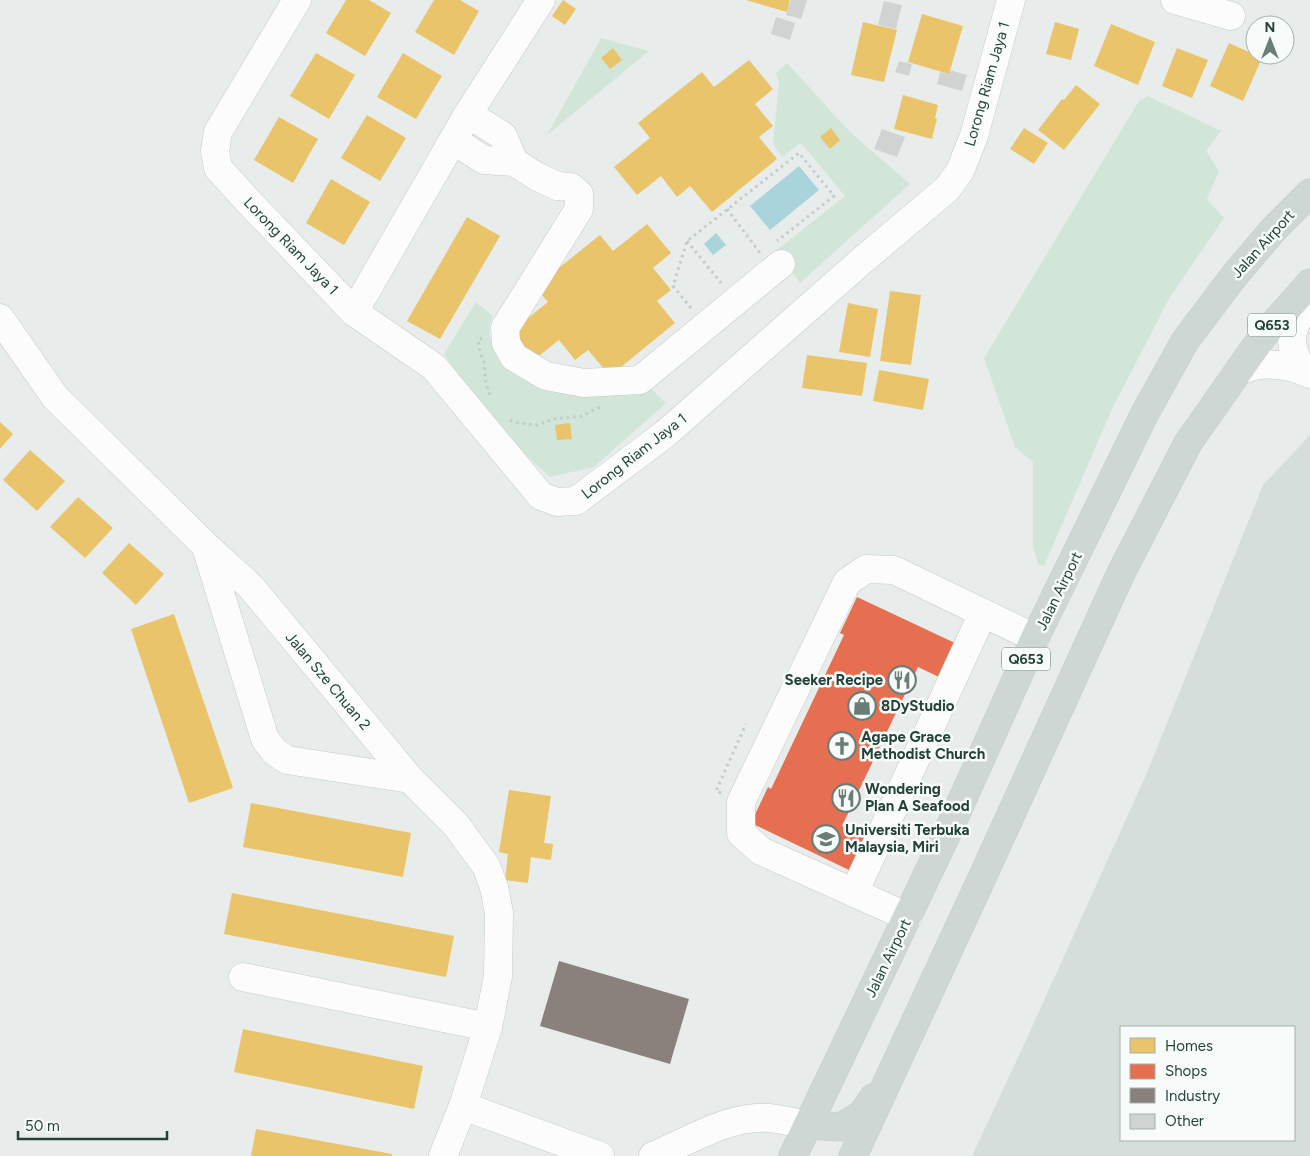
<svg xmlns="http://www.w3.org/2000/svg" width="1310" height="1156" viewBox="0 0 1310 1156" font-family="Figtree,sans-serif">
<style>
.built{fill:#d6dedb;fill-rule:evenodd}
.green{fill:#d1e6d8}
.water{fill:#a9d4db}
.homes{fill:#e9c46a}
.shops{fill:#e76f51}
.industry{fill:#8a817c}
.building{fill:#cfd4d2}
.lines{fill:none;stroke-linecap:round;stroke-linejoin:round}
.minor-casing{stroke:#c5cac8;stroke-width:29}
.major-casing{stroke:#c3ccc9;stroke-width:29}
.path{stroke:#c3ccca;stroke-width:3;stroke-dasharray:2.5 4;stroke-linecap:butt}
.minor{stroke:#fcfcfc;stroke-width:28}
.major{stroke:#cfd7d5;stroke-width:28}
.labels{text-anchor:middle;stroke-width:5;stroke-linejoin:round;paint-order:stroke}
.shield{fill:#f7fbf9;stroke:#637a73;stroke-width:1}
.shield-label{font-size:14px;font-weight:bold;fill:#24423a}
.street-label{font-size:15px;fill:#24423a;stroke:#f7fbf9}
.poi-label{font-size:15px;font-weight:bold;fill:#24423a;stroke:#f7fbf9;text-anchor:start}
</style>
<rect width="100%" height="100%" fill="#e8edeb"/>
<path class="built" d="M1310,435V1156H972L1027,1038L1146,775L1263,485ZM1121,1027H1294V1140H1121Z"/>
<g class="green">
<polygon points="601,38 649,51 547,135"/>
<polygon points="787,63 851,133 910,184 800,283 777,250 845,196 801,143 782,157 773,144 779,82 776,73"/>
<polygon points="1148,96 1221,131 1206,151 1219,171 1207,199 1224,218 1170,297 1113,407 1044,566 1038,564 1033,547 1033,462 1015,447 984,358 1139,101"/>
<polygon points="476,302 493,316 490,325 489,333 492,345 498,358 551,390 648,386 666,403 594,467 550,477 490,422 444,354"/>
</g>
<g class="water">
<polygon points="799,166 819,190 770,230 750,206"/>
<polygon points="716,233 726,245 713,255 704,244"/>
</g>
<g class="homes">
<polygon points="346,0 369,0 391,13 365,56 326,33"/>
<polygon points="434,0 460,0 479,11 454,55 415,32"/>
<polygon points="563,0 576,9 565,25 552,16"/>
<polygon points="746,0 790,0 787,12"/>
<polygon points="922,14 963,26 949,74 908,62"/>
<polygon points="863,22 897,30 884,82 851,75"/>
<polygon points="1055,22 1079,29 1071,60 1046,54"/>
<polygon points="1111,24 1155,42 1138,85 1094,66"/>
<polygon points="1229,43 1262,58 1243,101 1210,86"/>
<polygon points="613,48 622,60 610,69 601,58"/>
<polygon points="1177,48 1208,60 1192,98 1162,86"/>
<polygon points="316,53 355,75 329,119 290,96"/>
<polygon points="403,53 442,76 416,119 377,97"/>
<polygon points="749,60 773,89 755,104 773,126 759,137 777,159 712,212 690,186 677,197 661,176 637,195 614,167 650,138 638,123 702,72 714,87"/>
<polygon points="1076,85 1100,104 1064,150 1038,130 1062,99 1064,100"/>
<polygon points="903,95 938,105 935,118 937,119 932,139 894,129"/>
<polygon points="367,115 406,138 380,181 341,158"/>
<polygon points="279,117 318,139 293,183 254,160"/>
<polygon points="831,128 840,140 830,149 820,137"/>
<polygon points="1024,128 1048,143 1034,164 1010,149"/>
<polygon points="331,179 370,202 344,245 306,223"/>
<polygon points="467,217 500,236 440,339 407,321"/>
<polygon points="647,224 671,253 653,268 671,290 657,301 675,323 610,376 588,350 575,360 559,340 535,359 512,331 548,302 535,287 600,235 613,251"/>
<polygon points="890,291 921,295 911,365 880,361"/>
<polygon points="848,303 878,309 870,357 839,352"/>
<polygon points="807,355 867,363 862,396 802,388"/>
<polygon points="879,370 929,379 923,410 873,401"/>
<polygon points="0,422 13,434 0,449"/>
<polygon points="570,423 572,439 557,440 555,425"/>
<polygon points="30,450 65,481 37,511 3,480"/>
<polygon points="78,497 113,528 85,558 50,527"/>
<polygon points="129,543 164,574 136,605 102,573"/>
<polygon points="174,614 233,788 189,803 131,629"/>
<polygon points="509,790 551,796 544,843 553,844 551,860 531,857 528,883 505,880 508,854 499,852"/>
<polygon points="251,803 411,833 403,877 243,847"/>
<polygon points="232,893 454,936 446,977 224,934"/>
<polygon points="243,1029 423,1066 414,1109 234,1072"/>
<polygon points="256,1129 392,1154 392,1156 251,1156"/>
</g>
<polygon class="shops" points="857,597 955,643 939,677 918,667 842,826 865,837 849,870 751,823 768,787 771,789 844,635 840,633"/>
<polygon class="industry" points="559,961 689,999 670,1064 540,1026"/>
<g class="building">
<polygon points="791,0 807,0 801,19 786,15"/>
<polygon points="884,1 902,5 896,29 878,25"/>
<polygon points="776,17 795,23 790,40 771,34"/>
<polygon points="899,61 912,64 909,76 895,72"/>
<polygon points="950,70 967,75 962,91 937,84 940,72 949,74"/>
<polygon points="882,129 905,137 897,157 874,149"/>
</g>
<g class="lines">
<defs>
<g id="minor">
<polyline points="297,0 218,132 215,151 218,168 247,200 354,312 434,367 541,496 557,502 576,501 665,434 865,258 947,189 960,171 974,136 1011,0"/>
<polyline points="1175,0 1231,16"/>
<polyline points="468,114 503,136 514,162"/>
<polyline points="453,140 484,160 514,162 536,176 557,186 571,187 579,194 579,209 505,328 506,343 514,357 546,376 584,383 640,380 781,264"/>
<polyline points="354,312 468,114 541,0"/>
<polyline points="0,318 55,397 206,546 251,587 410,779 456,825 486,866 494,887 499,913 498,976 488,1027 463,1106"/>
<path d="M1301,370C1297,360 1292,350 1292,339C1292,327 1304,307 1310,295"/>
<path d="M1239,371C1245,369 1252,366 1258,365C1276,363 1295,367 1310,374"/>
<polyline points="206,547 265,739 275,752 287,760 410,779"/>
<polyline points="854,893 983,613"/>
<polyline points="908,917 761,851 741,833 741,802 847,582 866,569 894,570 1035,638"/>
<polyline points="243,977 488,1027"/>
<polyline points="443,1156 463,1106 600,1156"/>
<path d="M653,1156C689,1141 729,1115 769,1118C782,1119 795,1123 808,1125"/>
</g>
<g id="major">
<polyline points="808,1125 841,1127 862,1114 873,1098"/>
<polyline points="793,1156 950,827 1035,638 1145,413 1185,341 1234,276 1273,230 1310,193"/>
<polyline points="853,1156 981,880 1121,573 1188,443 1263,336 1310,283"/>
</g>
</defs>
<use href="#minor" class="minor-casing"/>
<use href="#major" class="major-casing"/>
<g class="path">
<polyline points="727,209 760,253"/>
<polyline points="687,241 721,283"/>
<polyline points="691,308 673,286 687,241 799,153 834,196 777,241"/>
<polyline points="482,338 478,340 480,352 484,362 486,384 490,395"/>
<polyline points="510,420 518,423 537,425 554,419 582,416 600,407"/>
<polyline points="721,793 716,791 746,724"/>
</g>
<use href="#minor" class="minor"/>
<use href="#major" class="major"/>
</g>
<defs>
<symbol id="restaurant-ring" viewBox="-11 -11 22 22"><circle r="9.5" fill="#f7fbf9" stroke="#697e78" stroke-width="1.5"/><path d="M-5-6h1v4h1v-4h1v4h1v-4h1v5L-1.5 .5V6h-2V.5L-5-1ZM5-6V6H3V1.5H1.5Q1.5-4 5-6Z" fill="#697e78"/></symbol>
<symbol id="shop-ring" viewBox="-11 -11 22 22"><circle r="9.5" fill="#f7fbf9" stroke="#697e78" stroke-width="1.5"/><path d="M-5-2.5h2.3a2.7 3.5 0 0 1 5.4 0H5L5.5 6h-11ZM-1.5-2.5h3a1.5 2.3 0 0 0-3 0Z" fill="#697e78"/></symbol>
<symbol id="church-ring" viewBox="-11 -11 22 22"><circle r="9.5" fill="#f7fbf9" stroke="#697e78" stroke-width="1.5"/><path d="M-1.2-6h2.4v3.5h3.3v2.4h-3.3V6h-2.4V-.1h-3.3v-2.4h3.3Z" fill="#697e78"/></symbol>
<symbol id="university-ring" viewBox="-11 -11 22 22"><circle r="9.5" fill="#f7fbf9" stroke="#697e78" stroke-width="1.5"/><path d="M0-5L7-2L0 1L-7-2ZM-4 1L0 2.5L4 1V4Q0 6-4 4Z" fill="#697e78"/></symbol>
</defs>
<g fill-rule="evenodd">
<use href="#restaurant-ring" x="886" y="664" width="32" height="32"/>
<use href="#shop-ring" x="846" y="690" width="32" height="32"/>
<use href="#church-ring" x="826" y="730" width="32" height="32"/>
<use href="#restaurant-ring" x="830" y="782" width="32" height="32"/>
<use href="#university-ring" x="810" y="823" width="32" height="32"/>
</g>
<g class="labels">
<g class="shield">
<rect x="1248" y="313.5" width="48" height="23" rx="4"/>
<rect x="1002" y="647.5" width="48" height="23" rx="4"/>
</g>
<g class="shield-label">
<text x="1272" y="330">Q653</text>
<text x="1026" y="664">Q653</text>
</g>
<g class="street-label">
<text transform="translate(987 84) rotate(-74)" y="5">Lorong Riam Jaya 1</text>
<text transform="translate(1263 244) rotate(-48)" y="5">Jalan Airport</text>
<text transform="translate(291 246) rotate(46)" y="5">Lorong Riam Jaya 1</text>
<text transform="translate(634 456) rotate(-38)" y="5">Lorong Riam Jaya 1</text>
<text transform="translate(1059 591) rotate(-64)" y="5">Jalan Airport</text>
<text transform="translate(328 681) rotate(50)" y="5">Jalan Sze Chuan 2</text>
<text transform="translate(888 958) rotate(-64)" y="5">Jalan Airport</text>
</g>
<g class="poi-label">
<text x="883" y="685" text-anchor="end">Seeker Recipe</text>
<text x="881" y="711">8DyStudio</text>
<text x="861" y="742">Agape Grace<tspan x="861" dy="17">Methodist Church</tspan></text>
<text x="865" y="794">Wondering<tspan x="865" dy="17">Plan A Seafood</tspan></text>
<text x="845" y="835">Universiti Terbuka<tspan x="845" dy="17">Malaysia, Miri</tspan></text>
</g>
</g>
<rect x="1120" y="1026" width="175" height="115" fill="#f7fbf9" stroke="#a3b1ad"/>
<rect x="1130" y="1038" width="25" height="15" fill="#e9c46a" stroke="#a3b1ad"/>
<text x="1165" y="1051" font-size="15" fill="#24423a">Homes</text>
<rect x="1130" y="1064" width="25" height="15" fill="#e76f51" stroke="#a3b1ad"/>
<text x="1165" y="1076" font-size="15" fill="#24423a">Shops</text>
<rect x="1130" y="1088" width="25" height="15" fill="#8a817c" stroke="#a3b1ad"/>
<text x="1165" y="1101" font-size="15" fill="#24423a">Industry</text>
<rect x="1130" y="1114" width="25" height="15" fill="#cfd4d2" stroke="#a3b1ad"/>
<text x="1165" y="1126" font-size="15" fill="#24423a">Other</text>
<g transform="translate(1270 40)"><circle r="24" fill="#f7fbf9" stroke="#a3b1ad"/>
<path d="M0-4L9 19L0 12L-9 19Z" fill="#697e78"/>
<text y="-8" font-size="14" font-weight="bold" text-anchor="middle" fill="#24423a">N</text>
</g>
<path d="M18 1131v8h149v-8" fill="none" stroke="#24423a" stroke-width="2.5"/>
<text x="25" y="1131" font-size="15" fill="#24423a" stroke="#f7fbf9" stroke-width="4" paint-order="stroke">50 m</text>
</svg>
